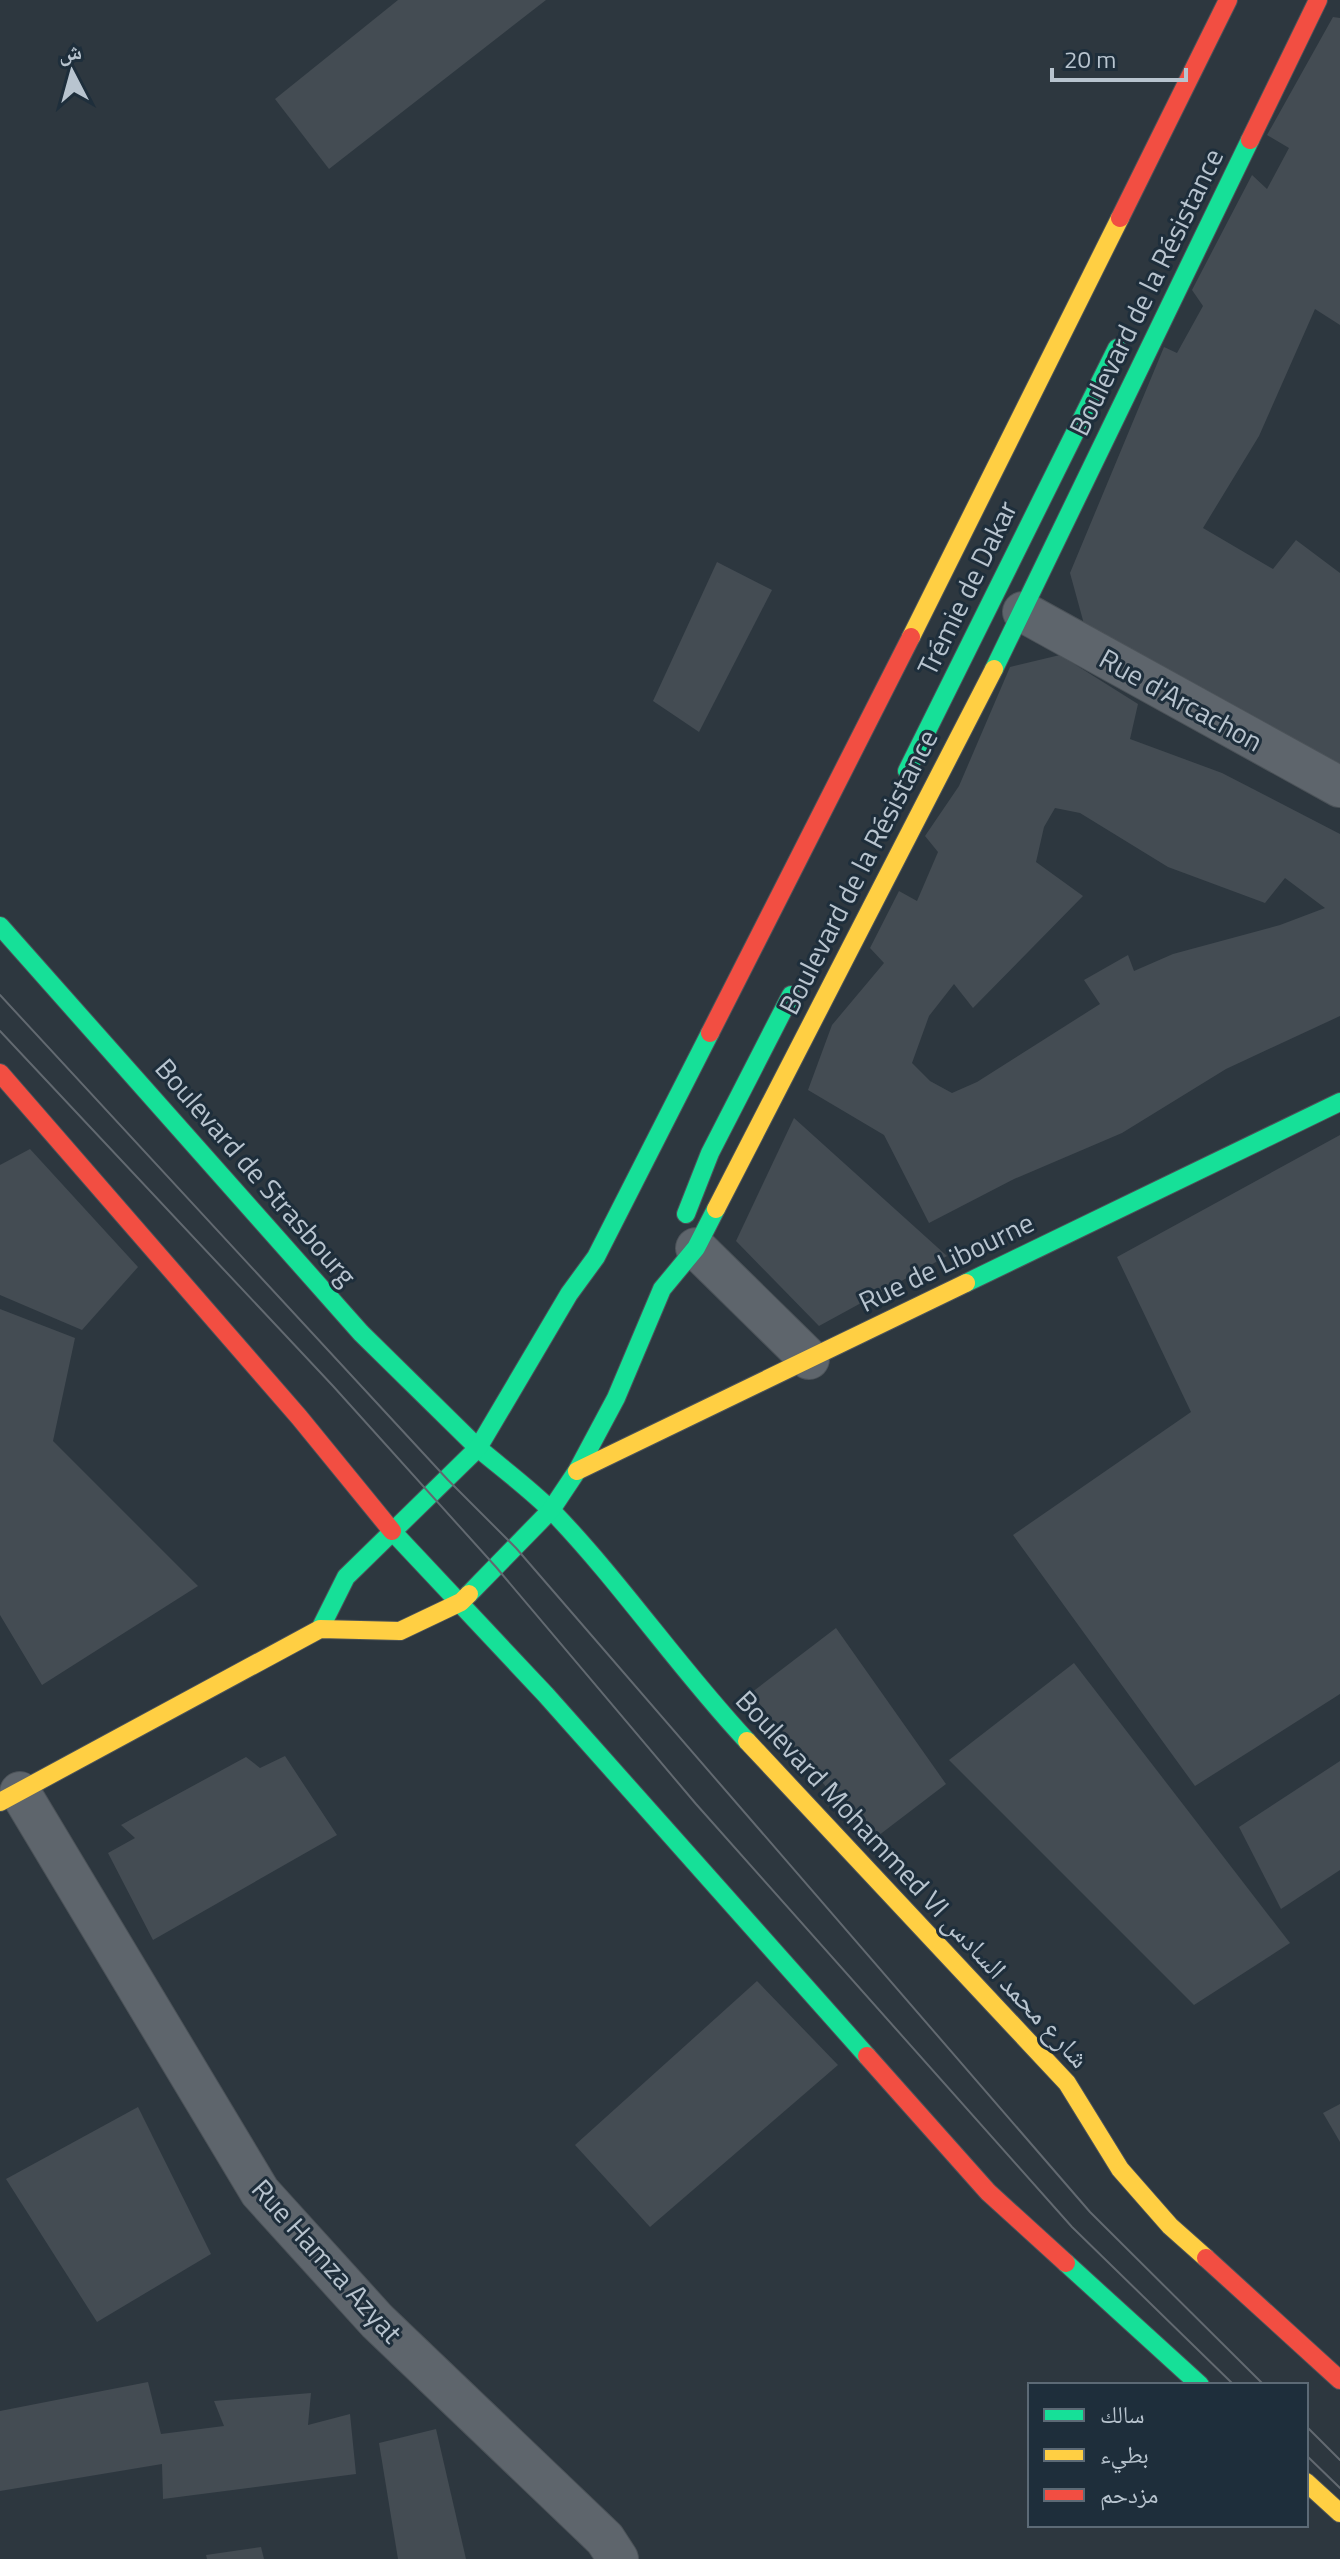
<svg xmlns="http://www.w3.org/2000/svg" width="1340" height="2559" viewBox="0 0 1340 2559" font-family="'Titillium Web','Noto Naskh Arabic',sans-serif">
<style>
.building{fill:#444c53;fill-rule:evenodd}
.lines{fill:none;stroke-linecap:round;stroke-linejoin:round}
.street-casing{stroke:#4c5359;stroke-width:42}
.fast-casing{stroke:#4c5359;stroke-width:20}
.slow-casing{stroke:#4c5359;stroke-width:20}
.jam-casing{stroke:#4c5359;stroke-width:20}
.street{stroke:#5e656c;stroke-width:40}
.fast{stroke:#16e098;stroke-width:18}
.slow{stroke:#ffcf43;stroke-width:18}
.jam{stroke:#f24e42;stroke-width:18}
.tram{stroke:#626970;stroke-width:2}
.labels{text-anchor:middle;stroke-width:6;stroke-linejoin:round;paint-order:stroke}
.street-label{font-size:28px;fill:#b8c4cf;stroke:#1e2e3b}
</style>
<rect width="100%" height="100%" fill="#2d373f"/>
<g class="building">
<polygon points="398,0 546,0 329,169 275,99"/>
<polygon points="1333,17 1340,18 1340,325 1315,309 1259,436 1203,528 1273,569 1296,540 1340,573 1340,770 1084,624 1070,573 1164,347 1177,353 1203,306 1192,290 1252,175 1267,189 1289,148 1267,135"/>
<polygon points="717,562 772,590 699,732 653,701"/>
<path d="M1060,655L1138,704L1130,739L1222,773L1340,834V1016L1226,1069L1122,1133L1014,1179L929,1223L884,1135L808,1090L832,1025L884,963L870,948L899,891L917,901L938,852L925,836L959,786L1010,667ZM1055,808L1080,813L1168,867L1265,903L1285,878L1325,908L1280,925L1173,954L1134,971L1128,955L1084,980L1100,1004L977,1082L952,1093L930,1081L912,1063L929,1016L954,984L973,1008L1083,896L1036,862L1044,827Z"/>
<polygon points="794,1118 947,1256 819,1326 736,1241"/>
<polygon points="1340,1135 1340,1694 1195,1786 1013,1535 1191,1412 1117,1257"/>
<polygon points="30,1149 138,1267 82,1330 0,1295 0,1165"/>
<polygon points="0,1309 75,1338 53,1441 198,1586 42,1685 0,1615"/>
<polygon points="836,1628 946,1784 870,1842 751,1693"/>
<polygon points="1074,1663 1290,1943 1194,2005 949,1760"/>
<polygon points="285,1756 337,1835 153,1940 108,1853 135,1838 121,1825 246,1757 260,1768"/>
<polygon points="1340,1761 1340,1870 1281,1909 1239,1827"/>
<polygon points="757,1981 838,2065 650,2227 575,2145"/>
<polygon points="1340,2104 1340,2142 1323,2113"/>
<polygon points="138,2107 211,2254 97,2322 6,2179"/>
<polygon points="148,2382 161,2434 224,2426 214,2401 311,2393 308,2425 350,2414 356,2474 163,2499 162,2464 0,2491 0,2411"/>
<polygon points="436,2429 466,2559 398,2559 379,2443"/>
<polygon points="261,2547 264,2559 207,2559 206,2555"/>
</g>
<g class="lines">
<defs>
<g id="street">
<polyline points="1023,612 1340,787"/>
<polyline points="696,1248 809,1359"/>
<polyline points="20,1792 260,2192 377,2321 605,2539 618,2559"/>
</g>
<g id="fast">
<polyline points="994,669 1250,140"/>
<polyline points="907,771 1117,348"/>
<polyline points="0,926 361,1333 478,1448"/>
<polyline points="686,1214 710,1153 791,995"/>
<polyline points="966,1283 1340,1102"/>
<path d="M478,1448C503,1469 530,1489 553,1512C622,1584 678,1667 747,1741"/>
<polyline points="392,1531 546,1695 867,2056"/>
<polyline points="469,1594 551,1510 577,1471 616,1398 662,1289 696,1248 716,1209"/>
<polyline points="320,1629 346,1577 478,1448 569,1294 596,1257 710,1033"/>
<polyline points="1066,2263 1200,2385"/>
</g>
<g id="slow">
<polyline points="911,637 1120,218"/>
<polyline points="716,1209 994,669"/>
<polyline points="577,1471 966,1283"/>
<polyline points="747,1741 1067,2083 1120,2169 1170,2226 1206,2258"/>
<polyline points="0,1802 320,1629 400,1631 461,1602 469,1594"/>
<polyline points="1306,2482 1340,2513"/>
</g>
<g id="jam">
<polyline points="1250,140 1318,0"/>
<polyline points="1120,218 1228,0"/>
<polyline points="710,1033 911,637"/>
<polyline points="0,1073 299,1417 392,1531"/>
<polyline points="867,2056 988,2192 1066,2263"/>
<polyline points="1206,2258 1340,2380"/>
</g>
</defs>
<use href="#street" class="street-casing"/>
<use href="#fast" class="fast-casing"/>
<use href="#slow" class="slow-casing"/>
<use href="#jam" class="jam-casing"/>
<use href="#street" class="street"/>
<use href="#fast" class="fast"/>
<use href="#slow" class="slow"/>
<use href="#jam" class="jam"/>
<g class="tram">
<polyline points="0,995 448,1480 516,1548 1090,2212 1264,2385"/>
<polyline points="0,1031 333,1386 496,1567 696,1804 1072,2227 1234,2385"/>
<polyline points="1306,2426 1340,2460"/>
<polyline points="1306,2455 1340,2488"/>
</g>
</g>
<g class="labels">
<g class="street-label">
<text transform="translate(1146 292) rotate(-64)" y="10">Boulevard de la Résistance</text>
<text transform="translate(967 588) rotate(-64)" y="10">Trémie de Dakar</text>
<text transform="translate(1181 700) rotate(29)" y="10">Rue d'Arcachon</text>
<text transform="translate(858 872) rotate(-63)" y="10">Boulevard de la Résistance</text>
<text transform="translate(256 1172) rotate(49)" y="10">Boulevard de Strasbourg</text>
<text transform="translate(946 1262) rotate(-26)" y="10">Rue de Libourne</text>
<text transform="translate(913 1879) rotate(47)" y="10">Boulevard Mohammed VI شارع محمد السادس</text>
<text transform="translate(327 2261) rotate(48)" y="10">Rue Hamza Azyat</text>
</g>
</g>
<rect x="1028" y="2383" width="280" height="144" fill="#1e2e3b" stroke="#5c6a76" stroke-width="2"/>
<rect x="1044" y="2409" width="40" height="12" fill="#16e098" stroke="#5c6a76" stroke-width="2"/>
<text x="1100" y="2423" font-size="24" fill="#b8c4cf">سالك</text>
<rect x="1044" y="2449" width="40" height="12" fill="#ffcf43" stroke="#5c6a76" stroke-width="2"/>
<text x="1100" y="2463" font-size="24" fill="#b8c4cf">بطيء</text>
<rect x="1044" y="2489" width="40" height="12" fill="#f24e42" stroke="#5c6a76" stroke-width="2"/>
<text x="1100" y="2503" font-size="24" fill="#b8c4cf">مزدحم</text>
<g transform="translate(72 72) rotate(354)" stroke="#1e2e3b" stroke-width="6" paint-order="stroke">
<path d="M0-6L14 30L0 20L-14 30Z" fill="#b8c4cf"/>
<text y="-12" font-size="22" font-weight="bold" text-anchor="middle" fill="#b8c4cf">ش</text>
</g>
<path d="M1052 68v12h134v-12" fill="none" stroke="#b8c4cf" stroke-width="4"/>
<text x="1064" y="68" font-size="24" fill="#b8c4cf" stroke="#1e2e3b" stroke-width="6" paint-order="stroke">20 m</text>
</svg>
